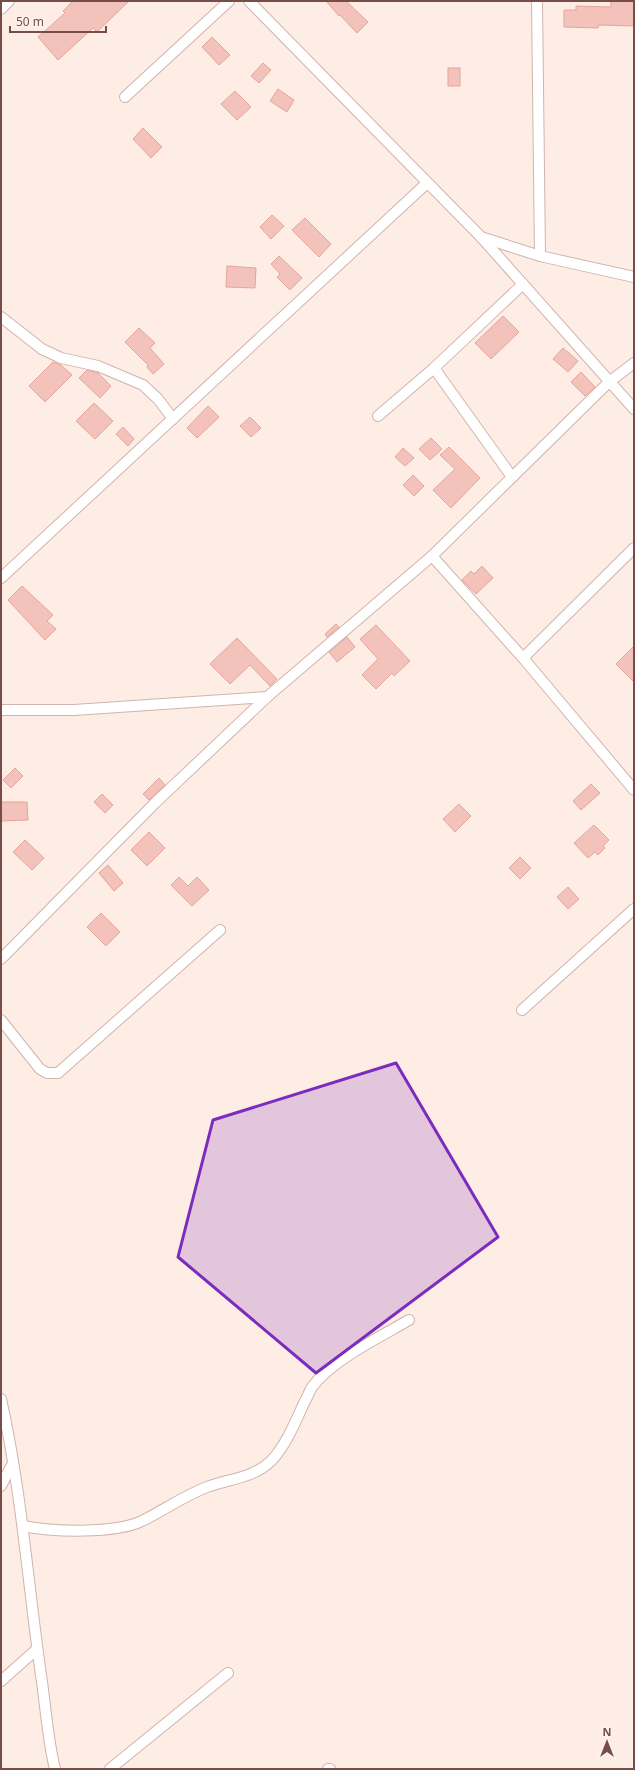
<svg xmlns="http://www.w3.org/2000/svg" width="635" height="1770" viewBox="0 0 635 1770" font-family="'Noto Sans',sans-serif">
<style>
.building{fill:#f3c3bb;stroke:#e6a49b}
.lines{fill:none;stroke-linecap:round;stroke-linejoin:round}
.street-casing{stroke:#d1b4ad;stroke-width:12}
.street{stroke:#fff;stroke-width:10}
.marked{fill:#7b2cbf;fill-opacity:0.2;stroke:#7b2cbf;stroke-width:3;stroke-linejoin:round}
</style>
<rect width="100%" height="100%" fill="#fdede4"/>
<g class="building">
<polygon points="73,1 129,1 97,32 93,28 58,60 38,37 65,13 63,11"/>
<polygon points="326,1 346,1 368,22 357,33 340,15 339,16"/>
<polygon points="611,1 634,1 634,26 599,25 598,28 564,27 564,10 576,10 576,6 611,7"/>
<polygon points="212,37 230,55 219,65 202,47"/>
<polygon points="263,63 271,70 259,83 251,76"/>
<rect x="448" y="68" width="12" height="18"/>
<polygon points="278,89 294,100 287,112 270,101"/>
<polygon points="235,91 251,107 237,120 221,104"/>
<polygon points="143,128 162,147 151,158 133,139"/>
<polygon points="272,215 284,226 271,239 260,227"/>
<polygon points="305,218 331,244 319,257 292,230"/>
<polygon points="279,256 302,278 290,290 277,277 280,274 271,264"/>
<polygon points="227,266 256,268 255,288 226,287"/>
<polygon points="503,316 519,332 491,359 475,343"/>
<polygon points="139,328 155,343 150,348 164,364 153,374 147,367 148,365 125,342"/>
<polygon points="563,348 578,361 568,372 553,359"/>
<polygon points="53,362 61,365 72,375 45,402 29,386"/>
<polygon points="87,370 98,373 111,386 100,398 79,378"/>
<polygon points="581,372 595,387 585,396 571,382"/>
<polygon points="94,403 113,421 95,439 76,421"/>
<polygon points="208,406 219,417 197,438 187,428"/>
<polygon points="250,417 261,428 251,437 240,426"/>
<polygon points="123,427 134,439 128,446 116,434"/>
<polygon points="431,438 442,449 430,460 419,449"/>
<polygon points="449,447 480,478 451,508 433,490 455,469 440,455"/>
<polygon points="403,448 414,458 405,466 395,457"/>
<polygon points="413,475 424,486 414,496 403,485"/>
<polygon points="482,566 493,578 476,594 462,580 471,571 474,574"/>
<polygon points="22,586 53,615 47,621 56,629 45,640 8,600"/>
<polygon points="336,624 339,627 327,637 325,634"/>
<polygon points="376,625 410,661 394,676 392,673 376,689 362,675 378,659 360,639"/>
<polygon points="347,637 355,647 337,662 329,652"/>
<polygon points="237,638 277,679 270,686 250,665 230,684 210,664"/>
<polygon points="634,646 634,682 616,664"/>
<polygon points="15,768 23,776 11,788 3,780"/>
<polygon points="159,778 165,785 149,800 143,794"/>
<polygon points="591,784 600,793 581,810 573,801"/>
<polygon points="102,794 113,805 105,813 94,802"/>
<polygon points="1,802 27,802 28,820 1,821"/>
<polygon points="459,804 471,816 455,832 443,819"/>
<polygon points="594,825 609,840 603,846 605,848 598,855 595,852 588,858 574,843"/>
<polygon points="149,832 165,848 147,866 131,850"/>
<polygon points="25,840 44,858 32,870 13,852"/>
<polygon points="520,857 531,868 520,879 509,868"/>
<polygon points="108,865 123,883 114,891 99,873"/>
<polygon points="179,877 188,886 197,877 209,890 192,906 171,885"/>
<polygon points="568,887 579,899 568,909 557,897"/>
<polygon points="101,913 120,932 106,946 87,927"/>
</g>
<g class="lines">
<defs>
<g id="street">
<polyline points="249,1 481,237 634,409"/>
<polyline points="537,1 540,256"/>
<polyline points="1,9 9,1"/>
<polyline points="125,97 229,1"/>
<polyline points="481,237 540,256 634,277"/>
<polyline points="1,317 42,349 61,358 98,366 143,385 158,399 173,419"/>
<polyline points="434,368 512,477"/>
<polyline points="378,416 434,368 523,284"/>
<polyline points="432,556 523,658 634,790"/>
<polyline points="1,578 427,183"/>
<polyline points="523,658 634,548"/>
<polyline points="1,710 74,710 267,697"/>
<polyline points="1,959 155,803 267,697 432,556 609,382 634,363"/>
<polyline points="522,1010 634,909"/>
<polyline points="1,1020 40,1069 47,1073 58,1073 220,930"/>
<path d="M1,1399C22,1492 28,1587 42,1682C46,1711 48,1741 55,1769"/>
<polyline points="1,1486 13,1463"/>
<path d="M23,1526C53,1532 114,1534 142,1521C164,1510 184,1496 207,1487C228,1479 254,1478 271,1461C286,1445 295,1423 304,1403C307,1398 309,1392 312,1387C332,1360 380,1337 409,1320"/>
<polyline points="1,1681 37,1649"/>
<polyline points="110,1769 228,1673"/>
<polyline points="328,1769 330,1769"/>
</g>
</defs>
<use href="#street" class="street-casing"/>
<use href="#street" class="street"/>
</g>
<path class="marked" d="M396,1063L498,1237L316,1373L178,1257L213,1120Z"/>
<rect width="635" height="1770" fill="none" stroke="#764d49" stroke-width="4"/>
<g transform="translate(607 1742)" stroke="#fff2eb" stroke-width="3" paint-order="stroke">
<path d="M0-3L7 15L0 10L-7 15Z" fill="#764d49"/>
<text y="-6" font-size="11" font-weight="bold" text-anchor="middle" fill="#764d49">N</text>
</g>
<path d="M10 26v6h96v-6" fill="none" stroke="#764d49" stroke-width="2"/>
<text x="16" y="26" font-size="12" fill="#764d49" stroke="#fff2eb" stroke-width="3" paint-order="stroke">50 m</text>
</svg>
